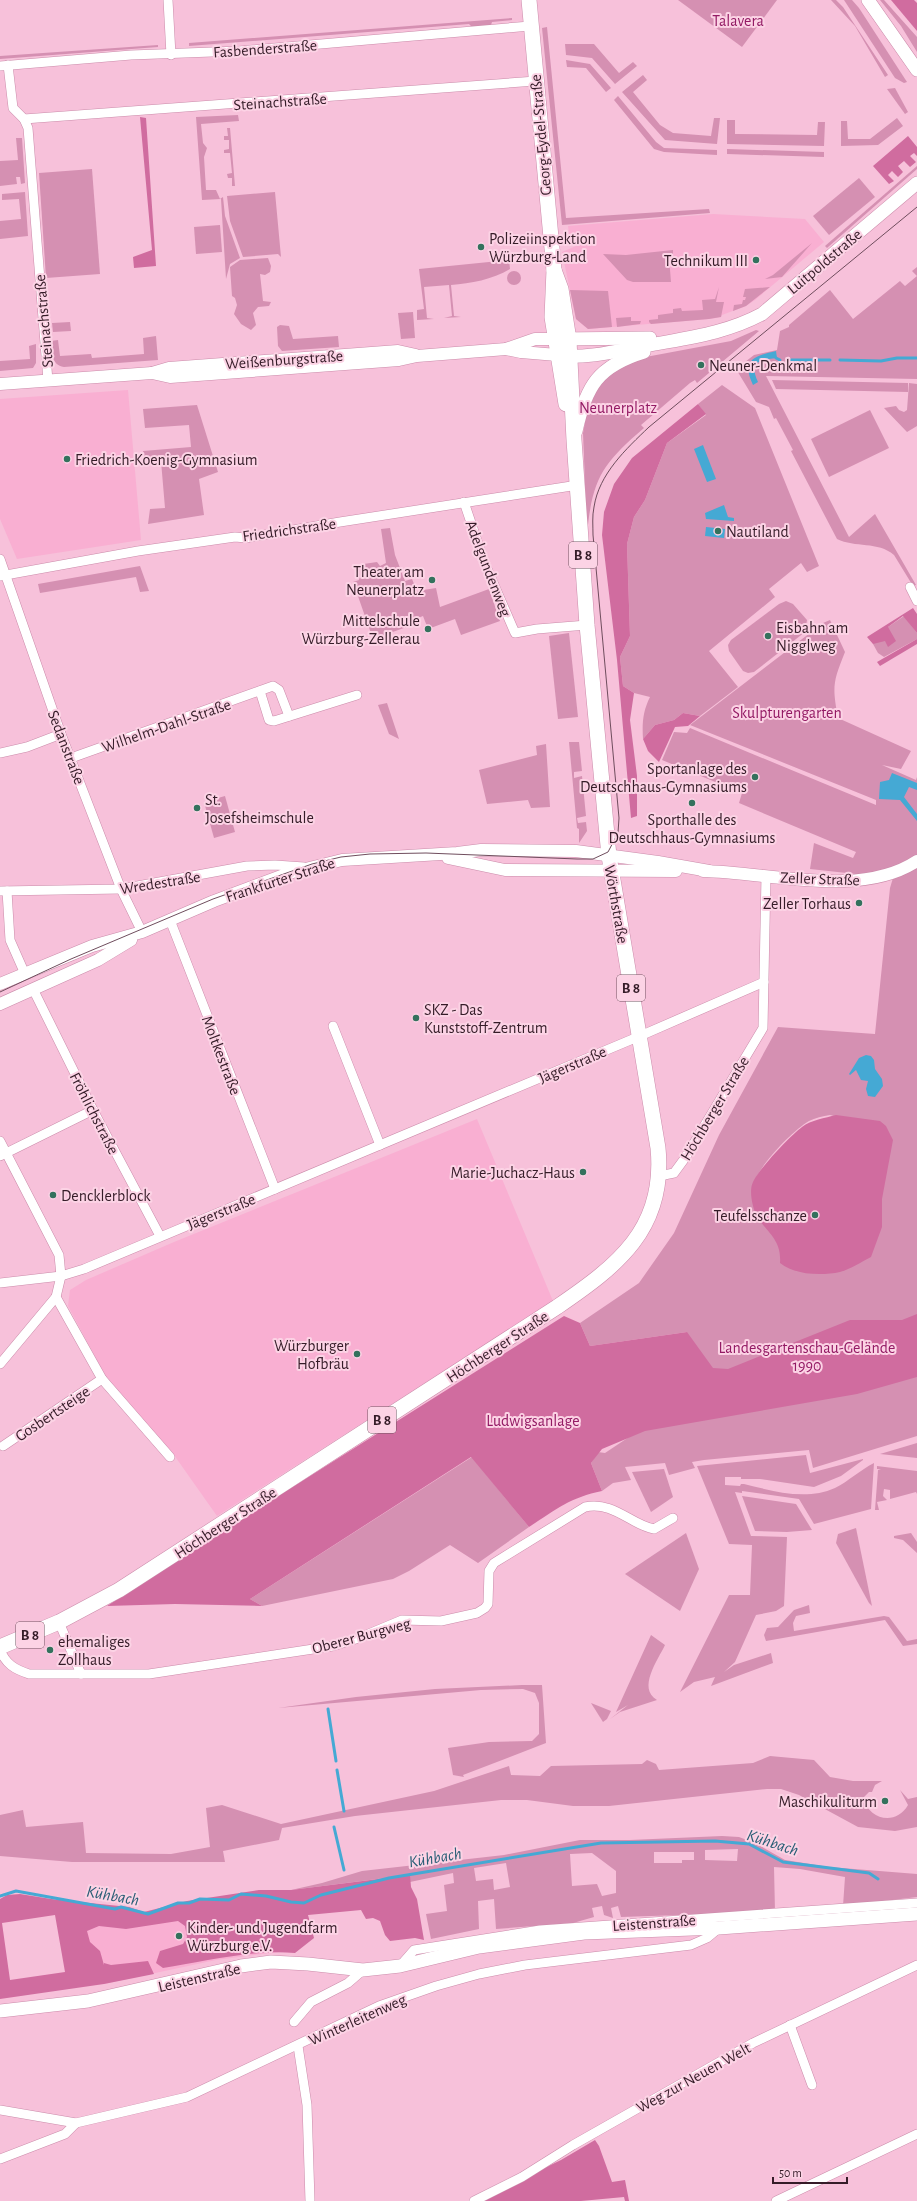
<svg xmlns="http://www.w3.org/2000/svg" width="917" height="2201" viewBox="0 0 917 2201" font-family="'Alegreya Sans',sans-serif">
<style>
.built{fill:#f9afd2}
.green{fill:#d590b2;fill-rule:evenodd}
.forest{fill:#d06c9f;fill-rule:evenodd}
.water{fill:#45a9d4}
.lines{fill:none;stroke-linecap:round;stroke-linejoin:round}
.stream{stroke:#45a9d4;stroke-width:3}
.minor-casing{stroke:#cb8baa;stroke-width:10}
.tertiary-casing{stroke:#cb8baa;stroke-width:13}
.secondary-casing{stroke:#cb8baa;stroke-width:14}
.primary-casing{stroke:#cb8baa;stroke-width:16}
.minor{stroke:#fff;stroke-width:9}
.tertiary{stroke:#fff;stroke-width:12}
.secondary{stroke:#fff;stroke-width:13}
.primary{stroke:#fff;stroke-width:15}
.tram{stroke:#6f4d5d;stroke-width:1}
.poi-dot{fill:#34715d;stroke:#fcd3e5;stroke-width:1.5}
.labels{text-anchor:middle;stroke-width:4;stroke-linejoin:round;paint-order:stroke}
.shield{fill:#fcd3e5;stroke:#715361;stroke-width:1}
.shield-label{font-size:15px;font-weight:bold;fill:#351c28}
.park-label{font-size:16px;fill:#931a64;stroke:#fcd3e5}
.street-label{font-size:16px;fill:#351c28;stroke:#fcd3e5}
.poi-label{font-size:16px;fill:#351c28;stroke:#fcd3e5;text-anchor:start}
.water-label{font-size:17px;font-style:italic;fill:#285d75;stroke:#fcd3e5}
</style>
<rect width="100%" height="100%" fill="#f7c1da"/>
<g class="built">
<polygon points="713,214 805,219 824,242 755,300 746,306 722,315 721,317 709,319 588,329 576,319 562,252 576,246 574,233 569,234 568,226"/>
<polygon points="128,390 141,540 17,559 0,519 0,399"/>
<polygon points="477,1119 553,1301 217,1516 174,1455 106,1377 68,1306 70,1290 86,1280 174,1242"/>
<polygon points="65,1907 102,1918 289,1910 295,1953 282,1952 262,1954 216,1960 104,1984"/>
</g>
<g class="green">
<polygon points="678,0 777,0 742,47"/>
<polygon points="831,0 836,0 843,7 888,75 885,77 855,26"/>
<polygon points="844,0 852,0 859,8 907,82 904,83 895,78"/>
<polygon points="880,0 884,0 917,37 917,52 901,26"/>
<polygon points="512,18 512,20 492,22 491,25 472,27 469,24 189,46 189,43"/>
<polygon points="547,27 566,218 709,209 710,213 562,225 542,28"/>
<polygon points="565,44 594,44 619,73 633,62 637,66 615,84 592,58 566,55"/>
<polygon points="158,45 158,47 0,59 0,56"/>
<polygon points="566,60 590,64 611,88 606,92 586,68 567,67"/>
<polygon points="643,75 647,80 633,92 660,125 673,133 711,136 714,118 720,118 717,144 665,140 622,92"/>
<polygon points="895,88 908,112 905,114 887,89"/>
<polygon points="618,96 656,142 664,148 717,150 717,155 664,152 654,149 614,100"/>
<polygon points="238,115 239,121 201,124 203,143 207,148 204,157 206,190 216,190 220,199 223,197 225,216 240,258 230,264 226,279 221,199 202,200 196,117"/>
<polygon points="897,118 903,126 878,145 841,146 841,121 847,121 848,139 870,139"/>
<polygon points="727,120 735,120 735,134 817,135 818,122 825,122 824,146 727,144"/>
<polygon points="227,128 230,128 235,186 232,186 232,178 228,178 227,174 232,173 230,153 224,153 224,150 229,149 229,140 224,140 224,136 228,136"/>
<polygon points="16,138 22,138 25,183 21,184 20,177 16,177 17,184 0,186 0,161 18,160"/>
<polygon points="727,149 824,152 824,157 727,154"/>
<polygon points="917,166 917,169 827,248 825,246"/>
<polygon points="92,169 100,274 46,278 39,173"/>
<polygon points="859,178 875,197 829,235 813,216"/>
<polygon points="25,192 28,236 0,239 0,221 21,219 19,199 2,200 2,194"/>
<polygon points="275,192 281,257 278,254 243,257 230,221 227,196"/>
<polygon points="220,225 222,252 196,254 194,227"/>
<polygon points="812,243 782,277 765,279 773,275"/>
<polygon points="673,250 673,257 669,257 671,282 633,282 627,280 603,254 626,255"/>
<polygon points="268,258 271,266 270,272 265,275 260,274 263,301 271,302 269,306 258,307 253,313 256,325 251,330 241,324 234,314 237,305 235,298 232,296 230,267 240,260"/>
<path d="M509,260L510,269C492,280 471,283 451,285L454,316L461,317L444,318L452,316L449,285L424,287L427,318L434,319L417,320V310L424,309L419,269Z"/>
<path d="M917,267V379L766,376L849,537L875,514L916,585L913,586L894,555C878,541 855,548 837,539L791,451L793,450L776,418L774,419L769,407L756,402L736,369L754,355L777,350L780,331L789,327V325L830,290L853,319L900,281L905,286L917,276L912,271Z"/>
<circle cx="514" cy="278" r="7"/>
<polygon points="719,287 716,302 724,302 721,317 709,319 651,324 649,322 649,320 658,319 658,315 673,313 673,309 681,308 682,311 703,310 702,300 715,299"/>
<polygon points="770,287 746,306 733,311 734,305 742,304 743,300 745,300 746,297 743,297 745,289"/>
<polygon points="570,290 608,291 612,327 588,329 576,319"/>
<polygon points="413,312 415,338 401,339 398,313"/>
<polygon points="631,317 631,321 641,321 640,324 617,327 616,318"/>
<polygon points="70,322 71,331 53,332 52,323"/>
<polygon points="280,325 289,326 293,339 338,336 339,347 282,351 278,346 277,327"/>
<path d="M756,330L759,331L697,383L695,380L690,383L641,425L644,428C602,464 592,479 587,535L583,433L590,397L608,375L635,359L731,341Z"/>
<path d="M156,336L158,360L64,367C51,365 52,352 51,341L58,340L60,356L91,354L92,358L144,354L143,338Z"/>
<polygon points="36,344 36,363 33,368 0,371 0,361 30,359 29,346"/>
<polygon points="772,380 908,383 908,392 776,389"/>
<polygon points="909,383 917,384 917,426 907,432 884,408 896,406 899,410 904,412 907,410"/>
<path d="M722,385L755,408L819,566L807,572L801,563L769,589L775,597L709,651L738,687L700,716L683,713L674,720L655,725L643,739C642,723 643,711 650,697L634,693L623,686L620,657L630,636L627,544L634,517L645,500L667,443L706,415L698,404Z"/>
<polygon points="197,405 218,472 199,479 204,515 148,524 150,509 165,508 161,461 146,462 143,451 191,447 189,425 145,428 143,409"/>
<polygon points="870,410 889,448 829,477 811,439"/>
<polygon points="390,528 395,555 405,581 412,579 417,591 436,588 440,607 489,589 500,621 461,635 455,619 428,629 423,616 413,620 415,624 373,639 353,582 359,580 357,565 377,562 380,566 386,563 381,529"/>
<polygon points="140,566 149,591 140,592 136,577 40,593 38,584"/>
<polygon points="786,601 793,604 807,620 805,632 754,672 748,673 743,671 729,651 728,645 731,640 779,604"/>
<polygon points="904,616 917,633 917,639 884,657 878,653 873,644 888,627"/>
<path d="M830,620L845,652C833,682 832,686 838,718L911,751L901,769L882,765L916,780L917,777V1436L813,1468L809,1450L704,1460L692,1462L695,1468L669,1475L665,1463L625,1467L631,1480L613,1483L602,1491L591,1463L598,1452L605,1453L644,1427L687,1332L590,1346L580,1323L639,1283L674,1233L719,1135L778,1027L875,1034L890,888L893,878L810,869L814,843L853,858L856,852L739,803L742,793L662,760L674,732L687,733L690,728L876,805V800L690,725L823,623ZM830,1115L858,1122L753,1187C756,1168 792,1131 809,1121C815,1118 823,1116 830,1115Z"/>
<polygon points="569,633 578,717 558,719 549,636"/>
<polygon points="387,703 399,739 389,734 378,705"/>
<polygon points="569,742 579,742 582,771 574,772 574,778 582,776 586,816 577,818 578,823 586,822 587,831 579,843 579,829 577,828"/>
<polygon points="546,744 550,807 531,808 528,800 487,804 479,770 537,755 536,746"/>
<polygon points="225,796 235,832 214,838 204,802"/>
<polygon points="917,1443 917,1458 880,1454"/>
<path d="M806,1455L810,1473L863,1459V1460L841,1476L814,1487L760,1479H741V1477H725V1485L740,1486L741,1484H744C773,1491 806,1501 835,1488C849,1481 860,1470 874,1463L871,1509L814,1524L799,1499L742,1491V1493L735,1492L751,1536L787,1537L784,1606L776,1611L756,1615L735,1662L724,1672L734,1665L771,1653L773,1663L711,1686L715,1677L694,1682L680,1692L729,1595H750L752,1545L729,1544L697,1466Z"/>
<polygon points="472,1457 529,1527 478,1563 450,1545 409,1571 393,1579 262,1606 250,1599"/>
<polygon points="877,1466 917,1471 917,1494 916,1492 890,1499 890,1490 884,1489 883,1496 887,1500 877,1502 879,1510 875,1510 878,1470 881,1469 877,1469"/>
<polygon points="664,1469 673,1497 651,1512 632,1472"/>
<polygon points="742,1496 796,1504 812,1530 787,1532 755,1531"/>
<polygon points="856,1528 872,1606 869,1603 836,1543 838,1534"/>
<polygon points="686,1533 699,1569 680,1611 625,1574"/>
<polygon points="911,1533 917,1542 917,1553 903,1540 894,1538 894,1536"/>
<polygon points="809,1605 810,1613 796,1616 793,1623 794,1631 884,1616 889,1617 907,1641 917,1639 917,1644 903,1646 885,1620 766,1641 764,1635 767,1628 778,1627 794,1610"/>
<path d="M651,1635L665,1645C658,1660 637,1688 657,1700L620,1712L610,1719L628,1705L616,1712Z"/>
<polygon points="522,1685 542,1685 546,1743 463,1775 464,1777 453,1775 448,1748 489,1742 532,1741 539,1734 539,1703 535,1693 523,1689 481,1690 278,1708 356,1697 435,1689"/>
<polygon points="591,1703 611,1711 607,1719 603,1722"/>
<path d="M770,1756L814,1760L830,1777L853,1781H882L875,1785L872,1792H869L863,1798C869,1820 896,1826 908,1805L900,1790L908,1799L917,1797V1827L895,1831L858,1827L799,1795L781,1789H767L609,1806H573L527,1800H501L355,1816L282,1828L279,1840L223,1851L225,1862H72L0,1856V1815L23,1810L26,1827L83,1822L86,1853L171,1854L210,1847L206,1808L222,1805L281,1824L434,1791L509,1766L511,1775L540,1776L551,1766L642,1764L647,1760L656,1764L659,1770L753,1763Z"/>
<path d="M722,1836L739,1837L755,1843L785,1860L829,1867L917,1874V1897L843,1906L845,1877L800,1869L774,1867L775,1912L621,1917L618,1906L611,1908L613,1918L604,1915L602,1906L592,1908L594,1917L573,1923L496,1929L494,1899L478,1901L479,1929L431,1939L426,1914L447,1911L444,1885L454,1883L453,1873L410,1882L409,1875L291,1890L322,1883L362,1871L504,1855L580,1840H630ZM738,1849L737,1861L705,1860V1850ZM654,1852H694V1860H682V1863H654ZM570,1854L592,1853L616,1871V1893L602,1896L597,1884L572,1886ZM506,1863L510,1887L494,1890L493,1879L476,1881L474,1868Z"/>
</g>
<g class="forest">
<polygon points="891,0 914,0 917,3 917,31"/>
<polygon points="140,117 146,118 156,266 134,268 133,257 152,250"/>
<polygon points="908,136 917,147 917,156 914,153 910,156 916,162 910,167 904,161 898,166 903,172 898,177 892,171 888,175 894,181 889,184 873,166"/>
<polygon points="698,404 706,414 667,443 645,500 634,517 627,544 630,636 620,657 623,686 634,693 630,720 637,776 637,816 631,818 617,660 602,535 604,512 614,484 632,458"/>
<polygon points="913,608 917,614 917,633 903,616 888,627 896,641 888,647 885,641 873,644 867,637"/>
<polygon points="917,639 917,644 880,666 877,662"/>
<polygon points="683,713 700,716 688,726 675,727 659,762 648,751 643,739 655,725 674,720"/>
<path d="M836,1115L880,1121L886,1126L893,1140L882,1199V1227L871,1257C861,1262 851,1269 840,1272C821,1276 795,1275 780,1263C782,1237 763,1231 755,1212C752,1204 749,1190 753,1182C759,1169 790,1136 802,1127C811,1120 825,1118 836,1115Z"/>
<path d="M917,1314V1377L857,1394L645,1431L602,1449L591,1463L602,1491C571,1497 555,1510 529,1527L471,1457L250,1599L262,1606L175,1604L107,1606L218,1534L564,1316L580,1323L590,1346L687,1332L713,1368L728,1369L850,1320H902Z"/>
<path d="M410,1875L411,1887L417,1899L424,1940L415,1938L390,1941L385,1935L380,1921L373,1918L366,1919L361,1910L308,1915L314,1938L295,1953C255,1949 202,1962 163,1968L156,1963L160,1951L183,1944L187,1937L185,1926L178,1921L126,1929L99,1926L87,1931L90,1942L100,1951L104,1965V1963L111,1965L148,1961L154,1974L104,1984L0,1999V1899L7,1895L20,1894L51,1899L129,1907L144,1912L187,1901L259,1890H291ZM55,1915L65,1972L10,1980L2,1923Z"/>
<polygon points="595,2140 599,2146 612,2182 625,2180 629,2201 625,2201 624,2197 581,2201 477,2201 561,2160"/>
</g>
<g class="water">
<path d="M776,351L777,358C760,360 748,361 758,382L753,385C741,360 754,356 776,351Z"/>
<polygon points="703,445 716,479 707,482 694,449"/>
<polygon points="724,505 728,517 734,518 734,521 706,519 705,513"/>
<polygon points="706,527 725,529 724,538 705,536"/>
<polygon points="892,773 917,783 917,790 909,787 904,797 917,814 917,821 900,800 879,799 880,782 889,780"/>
<polygon points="866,1055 871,1056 874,1060 875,1069 882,1079 883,1086 875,1097 868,1096 866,1089 868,1081 861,1080 856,1070 850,1075 849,1074 859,1058"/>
</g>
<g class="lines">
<g class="stream">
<polyline points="776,358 780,360"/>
<polyline points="791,360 830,360"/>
<polyline points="840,360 881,361 897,358 917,358"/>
<polyline points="328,1709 336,1761"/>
<polyline points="337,1770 344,1811"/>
<polyline points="334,1827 344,1870"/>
<polyline points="0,1896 16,1891 115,1909 121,1907 148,1914 178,1903 189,1903 200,1899 229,1900 241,1894 266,1896 291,1902 304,1903 321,1895 389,1878 601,1843 715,1841 749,1844 783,1862 869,1873 878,1879"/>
</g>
<defs>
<g id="minor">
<polyline points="168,0 171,55"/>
<polyline points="8,65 13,108 24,119 28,128 48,381"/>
<polyline points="0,66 131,55 239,51 530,26"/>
<polyline points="24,119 536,81"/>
<polyline points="464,502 485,564 515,633 537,629 587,625"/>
<polyline points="0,559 61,734 121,889 142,932"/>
<polyline points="0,576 138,551 235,537 246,538 340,522 578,485"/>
<polyline points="910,587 917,601"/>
<polyline points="260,691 269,720 274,721 357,695"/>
<polyline points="0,753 27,747 61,734"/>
<polyline points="71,758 273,686 279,690 289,716"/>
<polyline points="0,891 121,889 247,866 275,865 304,867"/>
<polyline points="7,891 10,940 25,974"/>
<polyline points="170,920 275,1189"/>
<polyline points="33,989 93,1110 160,1236"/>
<polyline points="333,1026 380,1145"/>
<polyline points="0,1141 59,1255 61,1276 56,1297 0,1364"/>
<polyline points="0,1156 93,1110"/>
<polyline points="659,1176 674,1173 685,1158 763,1028 766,876"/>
<polyline points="0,1283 61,1276 84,1269 640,1036 764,982"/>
<polyline points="56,1297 102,1379 170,1457"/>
<polyline points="3,1446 102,1379"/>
<polyline points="59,1622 81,1674"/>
<path d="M0,1650C6,1664 14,1669 29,1674H149L333,1646L359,1638L402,1620L441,1621L477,1613L485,1608L488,1604L489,1571L494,1563L585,1507C614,1501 631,1525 654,1529L673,1518"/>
<polyline points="400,1966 414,1950 540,1930 917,1903"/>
<polyline points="294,2022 311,2002 348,1983 363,1970"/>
<polyline points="790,2025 812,2085"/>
<polyline points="298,2046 307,2105 310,2201"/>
<polyline points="0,2110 76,2123 187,2097 379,2006 436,1986 479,1974 525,1965 691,1945 707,1938 719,1928"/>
<polyline points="0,2159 65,2134 76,2123"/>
<polyline points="474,2201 522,2177 573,2145 753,2043 917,1965"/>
<polyline points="776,2201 917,2134"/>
</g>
<g id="tertiary">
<polyline points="506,349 521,352 557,355"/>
<polyline points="152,373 169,368 398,351 416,355"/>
<polyline points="0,384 152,373 170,377 399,360 417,356 506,349 535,339 554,339"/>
<polyline points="448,858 505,870 676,871"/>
<path d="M703,871C768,872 860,899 917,861"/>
<polyline points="0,984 92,946 142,932 214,901 289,873 342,860 457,853 481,850 576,851 658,862 709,871"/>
<polyline points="0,1004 98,960 131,940"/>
</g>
<g id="secondary">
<polyline points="868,0 917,70"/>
<polyline points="560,339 650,338"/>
<path d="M561,356C589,358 617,351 645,346C686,338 725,334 762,314L917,183"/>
<path d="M576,431C586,386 598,366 644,352"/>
<polyline points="0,2011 88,2001 241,1966 271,1962 308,1964 363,1970 400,1966 479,1947 584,1933 719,1928 917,1914"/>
</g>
<g id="primary">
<polyline points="529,0 554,270 552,317 566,404"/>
<path d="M0,1647L59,1622L119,1590L557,1307C617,1266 666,1229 658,1148L609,856L587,625L574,440L569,340L561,289L554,270"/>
</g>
</defs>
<use href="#minor" class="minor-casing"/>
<use href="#tertiary" class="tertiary-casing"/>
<use href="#secondary" class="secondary-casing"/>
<use href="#primary" class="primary-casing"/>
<use href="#minor" class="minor"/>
<use href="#tertiary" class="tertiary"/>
<use href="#secondary" class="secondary"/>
<use href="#primary" class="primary"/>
<path class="tram" d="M0,992L71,959L213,899L312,864L341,857L370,854L426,853L577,859H593L608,852L618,833L619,818L593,535C593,526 592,516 594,507C599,474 626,449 649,427L917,207"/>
</g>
<g class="poi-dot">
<circle cx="481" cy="247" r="4"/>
<circle cx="756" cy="260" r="4"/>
<circle cx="701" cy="365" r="4"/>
<circle cx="67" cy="459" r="4"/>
<circle cx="718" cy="531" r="4"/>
<circle cx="432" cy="580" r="4"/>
<circle cx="428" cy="629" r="4"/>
<circle cx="768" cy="636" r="4"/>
<circle cx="755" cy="777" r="4"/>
<circle cx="692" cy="803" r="4"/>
<circle cx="197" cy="808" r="4"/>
<circle cx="859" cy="903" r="4"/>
<circle cx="416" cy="1018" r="4"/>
<circle cx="583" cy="1172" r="4"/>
<circle cx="53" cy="1195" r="4"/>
<circle cx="815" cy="1215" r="4"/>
<circle cx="357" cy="1354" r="4"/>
<circle cx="50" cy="1650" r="4"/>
<circle cx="885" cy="1801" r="4"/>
<circle cx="179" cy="1936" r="4"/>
</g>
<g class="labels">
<g class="shield">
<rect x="569" y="542" width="28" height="26" rx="3"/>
<rect x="617" y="975" width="28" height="26" rx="3"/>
<rect x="368" y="1407" width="28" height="26" rx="3"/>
<rect x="16" y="1622" width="28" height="26" rx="3"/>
</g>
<g class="shield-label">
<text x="583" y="560">B 8</text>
<text x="631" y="993">B 8</text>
<text x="382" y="1425">B 8</text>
<text x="30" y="1640">B 8</text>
</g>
<g class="park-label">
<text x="738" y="26">Talavera</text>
<text x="618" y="413">Neunerplatz</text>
<text x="787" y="718">Skulpturengarten</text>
<text x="807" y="1353">Landesgartenschau-Gelände<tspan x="807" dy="18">1990</tspan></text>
<text x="533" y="1426">Ludwigsanlage</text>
</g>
<g class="street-label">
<text transform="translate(265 48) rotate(-4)" y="6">Fasbenderstraße</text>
<text transform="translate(280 101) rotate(-4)" y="6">Steinachstraße</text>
<text transform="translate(540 135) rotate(-95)" y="6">Georg-Eydel-Straße</text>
<text transform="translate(824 261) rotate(-40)" y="6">Luitpoldstraße</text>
<text transform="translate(43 321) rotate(-95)" y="6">Steinachstraße</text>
<text transform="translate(284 359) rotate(-4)" y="6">Weißenburgstraße</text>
<text transform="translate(289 529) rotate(-8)" y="6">Friedrichstraße</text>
<text transform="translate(489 568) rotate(69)" y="6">Adelgundenweg</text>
<text transform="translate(166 725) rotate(-19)" y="6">Wilhelm-Dahl-Straße</text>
<text transform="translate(67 747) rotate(69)" y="6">Sedanstraße</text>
<text transform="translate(820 878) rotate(2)" y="6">Zeller Straße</text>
<text transform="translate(280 879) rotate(-18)" y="6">Frankfurter Straße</text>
<text transform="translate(160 882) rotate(-9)" y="6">Wredestraße</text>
<text transform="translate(617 904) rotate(80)" y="6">Wörthstraße</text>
<text transform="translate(222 1055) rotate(69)" y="6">Moltkestraße</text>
<text transform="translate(572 1064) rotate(-23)" y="6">Jägerstraße</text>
<text transform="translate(714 1108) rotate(-59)" y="6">Höchberger Straße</text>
<text transform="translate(95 1113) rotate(63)" y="6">Fröhlichstraße</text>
<text transform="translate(221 1211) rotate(-22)" y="6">Jägerstraße</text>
<text transform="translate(497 1346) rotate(-33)" y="6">Höchberger Straße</text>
<text transform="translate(52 1413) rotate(-34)" y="6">Gosbertsteige</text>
<text transform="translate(225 1522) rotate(-33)" y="6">Höchberger Straße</text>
<text transform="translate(361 1635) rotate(-15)" y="6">Oberer Burgweg</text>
<text transform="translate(654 1922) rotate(-4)" y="6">Leistenstraße</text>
<text transform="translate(199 1977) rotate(-13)" y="6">Leistenstraße</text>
<text transform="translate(357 2019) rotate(-24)" y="6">Winterleitenweg</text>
<text transform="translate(693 2077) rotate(-29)" y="6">Weg zur Neuen Welt</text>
</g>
<g class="poi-label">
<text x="489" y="244">Polizeiinspektion<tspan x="489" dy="18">Würzburg-Land</tspan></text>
<text x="748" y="266" text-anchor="end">Technikum III</text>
<text x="709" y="371">Neuner-Denkmal</text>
<text x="75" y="465">Friedrich-Koenig-Gymnasium</text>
<text x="726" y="537">Nautiland</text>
<text x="424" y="577" text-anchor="end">Theater am<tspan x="424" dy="18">Neunerplatz</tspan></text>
<text x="420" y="626" text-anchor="end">Mittelschule<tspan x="420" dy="18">Würzburg-Zellerau</tspan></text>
<text x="776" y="633">Eisbahn am<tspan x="776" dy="18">Nigglweg</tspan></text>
<text x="747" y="774" text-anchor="end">Sportanlage des<tspan x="747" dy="18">Deutschhaus-Gymnasiums</tspan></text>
<text x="205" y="805">St.<tspan x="205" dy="18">Josefsheimschule</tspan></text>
<text x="692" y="825" text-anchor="middle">Sporthalle des<tspan x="692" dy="18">Deutschhaus-Gymnasiums</tspan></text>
<text x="851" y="909" text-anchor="end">Zeller Torhaus</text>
<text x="424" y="1015">SKZ - Das<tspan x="424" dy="18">Kunststoff-Zentrum</tspan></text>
<text x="575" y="1178" text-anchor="end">Marie-Juchacz-Haus</text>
<text x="61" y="1201">Dencklerblock</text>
<text x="807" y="1221" text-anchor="end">Teufelsschanze</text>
<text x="349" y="1351" text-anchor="end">Würzburger<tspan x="349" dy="18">Hofbräu</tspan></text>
<text x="58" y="1647">ehemaliges<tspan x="58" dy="18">Zollhaus</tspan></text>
<text x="877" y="1807" text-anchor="end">Maschikuliturm</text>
<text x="187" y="1933">Kinder- und Jugendfarm<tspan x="187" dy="18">Würzburg e.V.</tspan></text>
</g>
<g class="water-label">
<text transform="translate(773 1842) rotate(18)" y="6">Kühbach</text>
<text transform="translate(435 1857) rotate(-10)" y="6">Kühbach</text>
<text transform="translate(113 1895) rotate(10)" y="6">Kühbach</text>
</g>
</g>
<path d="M773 2177v6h74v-6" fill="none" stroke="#351c28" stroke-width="2"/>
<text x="779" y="2177" font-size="12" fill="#351c28" stroke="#fcd3e5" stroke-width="3" paint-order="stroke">50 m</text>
</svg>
